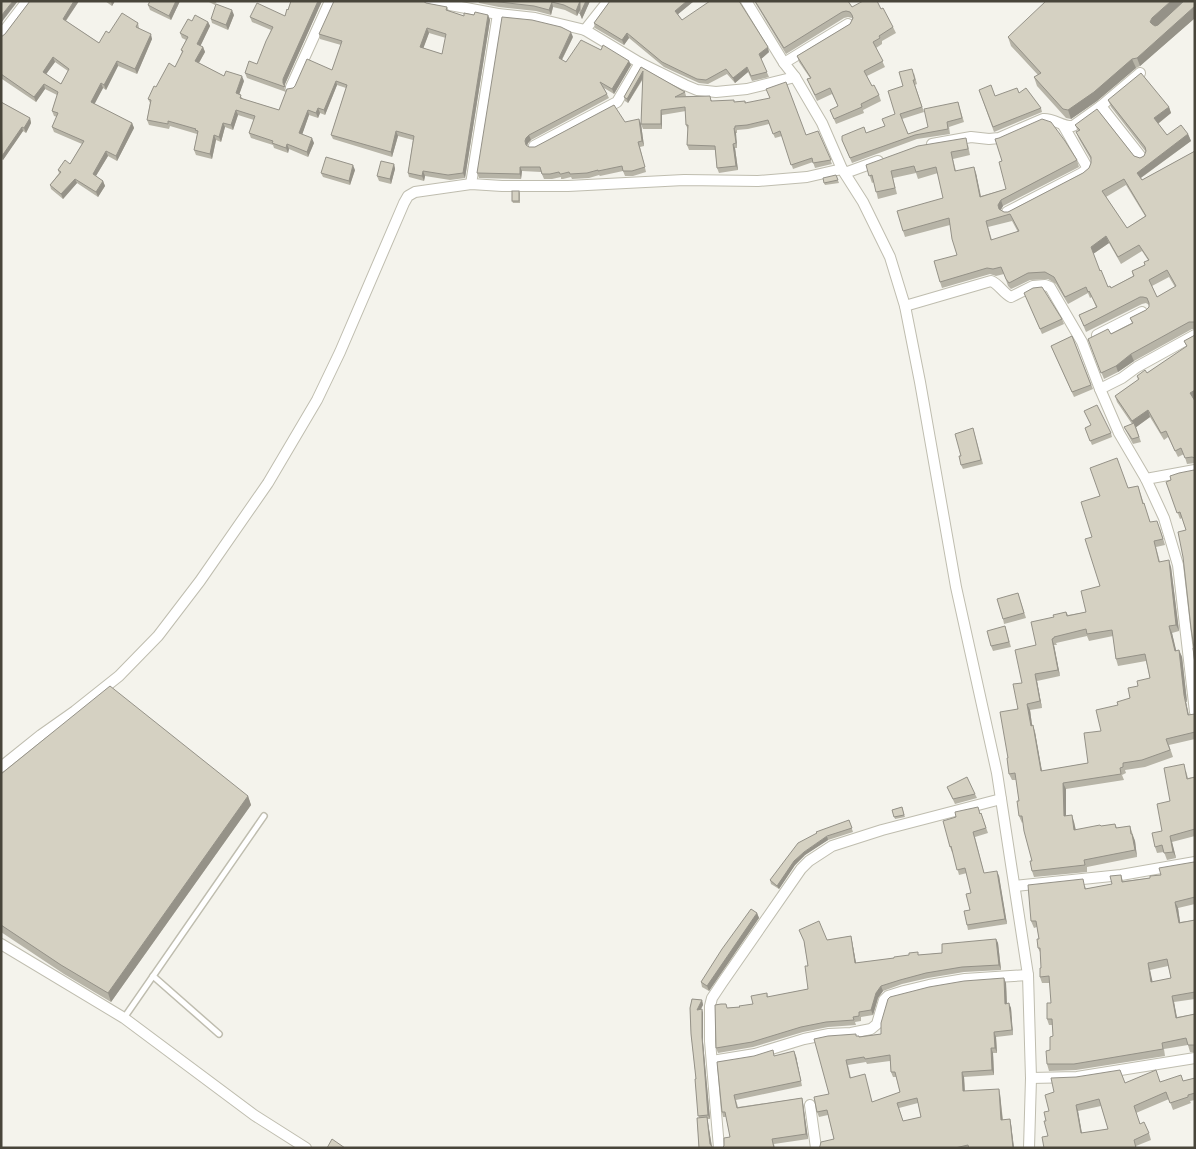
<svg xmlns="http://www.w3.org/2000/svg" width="1196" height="1149" viewBox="0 0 1196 1149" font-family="Arial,sans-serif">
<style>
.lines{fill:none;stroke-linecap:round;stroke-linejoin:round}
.service-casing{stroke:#bfbdaf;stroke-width:8}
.minor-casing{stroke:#bfbdaf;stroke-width:12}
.service{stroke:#fff;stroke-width:5}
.minor{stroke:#fff;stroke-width:10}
.wall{fill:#b7b4a7;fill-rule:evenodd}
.shaded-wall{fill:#959288}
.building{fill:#d5d1c2;stroke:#959288;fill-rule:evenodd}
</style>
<rect width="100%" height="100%" fill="#f4f3ec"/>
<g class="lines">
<defs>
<g id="service">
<polyline points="153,976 219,1034"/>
<polyline points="124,1018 264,816"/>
</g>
<g id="minor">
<polyline points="429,1 498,14 535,18 585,30 640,63 685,85 697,90 716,92 747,89 795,77"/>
<polyline points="746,1 784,63 795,77 822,123 842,169 863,202 890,257 905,306 920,382 956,587 997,773 1028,975 1031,1078 1029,1148"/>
<polyline points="585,30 608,1"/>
<polyline points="1,35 27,1"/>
<polyline points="784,63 848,24"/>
<polyline points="291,87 330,1"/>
<polyline points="1101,106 1142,158"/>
<path d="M932,144L971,137L989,139L999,138L1043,119C1054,118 1062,127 1073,126L1101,106L1140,73"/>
<polyline points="534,146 617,102 640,63"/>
<polyline points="845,173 878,161"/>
<polyline points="471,184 498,14"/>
<polyline points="1007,212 1082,173 1087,169 1087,167 1063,125"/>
<path d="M905,306L991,281C999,284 1003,293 1011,297L1033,286L1045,285L1050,287L1082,342L1100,389"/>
<polyline points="1097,335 1142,312"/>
<polyline points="1195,335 1137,367 1122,378 1100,389 1119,433 1146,479 1164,518 1178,565 1195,712"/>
<polyline points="1146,479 1195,470"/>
<polyline points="1,767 41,735 75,711 119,676 158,636 200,581 268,483 317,400 340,352 404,203 408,196 415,192 471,184 502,186 568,186 684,180 758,181 807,177 842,169"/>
<polyline points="1015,886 1121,875 1195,862"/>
<polyline points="1,944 124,1018 254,1115 306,1148"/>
<polyline points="712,1061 755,1054 804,1039 829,1034 851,1033 871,1029 877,1024 884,1000 888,996 904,991 929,985 965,979 1028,975"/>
<polyline points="1031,1078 1077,1077 1195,1058"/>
<polyline points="810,1105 816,1148"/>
<polyline points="719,1148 710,1041 710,1006 712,998 722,983 801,869 809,861 832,846 882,830 1001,799"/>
</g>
</defs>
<use href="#service" class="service-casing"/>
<use href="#minor" class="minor-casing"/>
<use href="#service" class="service"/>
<use href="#minor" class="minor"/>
</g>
<g class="wall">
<path d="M30,1H79L66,21L99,43L109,33L138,23L139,28L152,39L137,74L118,66L106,90L103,88L94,104L132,123L134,128L117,161L108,156L96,176L103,181L105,186L98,197L77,183L63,199L51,189L50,185L59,173L58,170L70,164L82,144L54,132L52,127L57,117L54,116L52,111L57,95L45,89L36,102L2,79L1,80V37L5,34ZM55,62L68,71L61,84L46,74Z"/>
<polygon points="105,1 115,1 112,6"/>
<polygon points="180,1 171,20 150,10 148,5"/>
<polygon points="207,1 217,1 215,5"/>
<path d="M291,1H322L285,84L284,87L286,91L332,70L341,45L320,39L319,34L426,3L447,7L449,11L464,16L488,15L490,20L465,178L450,180L425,176L424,181L409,177L408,173L413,140L398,136L392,157L333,139L331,135L346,88L337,85L325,115L320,113L318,118L309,115L302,134L314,143L308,157L289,149L288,153L274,148L273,145L251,138L249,133L254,120L238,115L233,130L225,127L221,142L216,140L212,159L196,155L194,150L197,135V134L170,126L169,129L149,125L147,120L150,103L148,99L156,87L175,67L182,52L181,50L186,40L182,38L180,33L192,21L208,22L210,26L200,46L203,47L205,52L199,63L224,76L244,81L239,94L243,99L279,110L286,92L247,78L245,73L257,64L271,30L252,22L250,17L285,16L288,10ZM429,33L446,38L442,54L423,48Z"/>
<polygon points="478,1 590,1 582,19 580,14 580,10 577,16 565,10 553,7 551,15 536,11 499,7 479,3"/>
<polygon points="610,1 694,1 678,14 682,20 769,52 761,59 769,77 752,81 748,72 735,83 727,74 708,84 699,83 664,67 629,38 624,45 595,28 594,23"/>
<polygon points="754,1 848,1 852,7 881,9 893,27 896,33 882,41 882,44 876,48 885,67 867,76 872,86 879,95 881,101 863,110 864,113 836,124 830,110 838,106 832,94 817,101 807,79 810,78 799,62 797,56 850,24 852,19 852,18 848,17 844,18 786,54"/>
<polygon points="1195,1 1195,18 1140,66 1136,68 1097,101 1071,119 1066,118 1037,86 1034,77 1038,75 1011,46 1008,37"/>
<polygon points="234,15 228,30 212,23 211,19"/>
<polygon points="573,37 562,60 566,62 631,65 614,94 604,88 609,98 531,140 528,143 527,146 529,147 535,147 625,122 641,124 644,146 640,147 646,172 633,176 625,176 623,171 600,176 599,175 589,178 572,179 571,177 563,179 561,179 561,177 552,179 544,179 541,172 522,171 521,179 479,178 477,173"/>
<polygon points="641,67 685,92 686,96 712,100 712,101 734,102 745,101 746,103 806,135 818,131 832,164 815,168 813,162 793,169 782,136 775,138 769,124 748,129 737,130 737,133 736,133 737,148 735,148 738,170 719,173 717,168 715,150 689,150 687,145 688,130 686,125 686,111 662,115 662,129 643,129 641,124 643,79 628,103 625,101 624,97"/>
<polygon points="914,73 917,84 915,85 924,112 902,119 908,134 928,127 958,102 964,122 949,127 950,134 917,139 852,163 842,140 866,133 885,126 895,114 903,86"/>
<polygon points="979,90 995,96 1019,93 1041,108 1042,112 994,132"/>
<path d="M1108,100L1169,107L1171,113L1158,124L1167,135L1188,134L1191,141L1141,178L1142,180L1195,151V329H1192L1134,361L1118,372L1104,379L1088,339L1111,334L1132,323L1130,318L1146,310L1149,307V305L1146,303L1142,304L1086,332L1079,315L1096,307L1092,297L1090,298L1088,293L1068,304L1056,284L1048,279L1030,280L1011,289L1008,286L1004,274L996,276L990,274L942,288L940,282L957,255L950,225L905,237L903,231L943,198L938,173L918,179L916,173L893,178L897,194L878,199L874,182L872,183L866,165L968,145L970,155L953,159L956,171L976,173L981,196L1006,189L1077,160L1079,167L1003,206L1001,210L1004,212H1008L1083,173L1089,168L1091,163V160L1079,139L1076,132L1078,131L1075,125L1134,156L1140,158L1144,156L1146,152L1111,107ZM1126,185L1145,216L1127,228L1106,197ZM1012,221L1018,232L992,240L988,227ZM1109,243L1121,264L1142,251L1148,260L1145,265L1132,271L1133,276L1111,288L1108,287L1100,271L1093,254ZM1169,277L1175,287L1157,297L1152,286Z"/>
<polygon points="1,102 30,118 31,123 26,133 23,131 3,160 1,159"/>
<polygon points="394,164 395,169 391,184 379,181 377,176"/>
<polygon points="355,170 350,185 323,177 321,173"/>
<polygon points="836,175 839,183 825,185 824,183"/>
<polygon points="519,191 520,193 520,203 513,203 512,201"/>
<polygon points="1026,297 1062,319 1064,324 1042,334"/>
<polygon points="1195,335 1195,399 1194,399 1195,401 1195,463 1187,464 1184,454 1178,457 1168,437 1164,440 1150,417 1136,427 1141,442 1133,444 1126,431 1124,427 1132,424 1117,402 1115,396 1138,380 1137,376 1147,373 1187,347 1184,341"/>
<polygon points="1072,336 1093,389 1074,397 1051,346"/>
<polygon points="1084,411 1111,433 1112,437 1092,445 1085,428 1091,425"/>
<polygon points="973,428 983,464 963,469 961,465 961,456"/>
<polygon points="1195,472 1194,648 1186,530 1182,518 1180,519 1166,482"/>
<path d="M1138,486L1150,522L1160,528L1165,545L1156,547L1160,562L1171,567L1179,631L1172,633L1176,651L1179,650L1182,657L1187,702H1186L1189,715L1195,714V739L1169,745L1173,757L1145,767L1125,770L1126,773L1122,775L1124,780L1066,789V816L1074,822L1076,830L1115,824L1117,828L1130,826L1135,841L1137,857L1087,867V872L1034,877L1032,871V861L1023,822L1022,823L1019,816V801L1016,780H1012L1009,774L1008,758L1022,683L1036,645L1054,617L1066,612L1068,615L1086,612L1100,586L1092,537L1128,488ZM1087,636L1089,641L1113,636L1116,659L1118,666L1146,661L1150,678L1138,686L1130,698L1118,705L1101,731L1088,763L1042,771L1035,732L1032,725L1030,710L1042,708L1037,681L1060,676L1054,645H1057L1056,643Z"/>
<polygon points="1018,593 1026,618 1004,624 1003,619"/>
<polygon points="1005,626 1011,647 993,651 991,646"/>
<polygon points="1186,771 1188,778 1195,777 1195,836 1172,842 1176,858 1167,860 1164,852 1157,853 1155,847 1162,831 1170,801"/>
<polygon points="1,774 248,796 251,805 111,1002 64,974 1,932"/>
<polygon points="947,787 975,794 977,798 955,804"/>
<polygon points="902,807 905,817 895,819 892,810"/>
<polygon points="981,813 988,833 975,837 984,873 999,876 1007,924 968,930 967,925 970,910 971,893 967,873 959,875 953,852 952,852 950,847 956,817"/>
<polygon points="849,820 853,832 828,840 805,855 795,865 779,889 771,884 770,880"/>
<path d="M1195,864V904L1178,908L1180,922L1195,920V999L1174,1002L1177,1017L1195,1014V1052H1190L1188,1045L1164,1049L1165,1056L1076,1070L1049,1071L1047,1064L1053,1036V1025H1049L1047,1019L1051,1003L1050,983H1042L1040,977L1041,968V954L1038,948L1039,939L1037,927L1034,928L1031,921L1085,886L1086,889L1112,884L1121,875L1123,881L1150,878ZM1168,966L1171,978L1152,982L1150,970Z"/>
<polygon points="757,913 759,918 709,991 702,987 701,982"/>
<polygon points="851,936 852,941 856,963 919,955 942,953 996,939 998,943 1001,970 964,972 928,978 902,984 883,991 878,998 873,1015 861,1017 861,1021 855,1022 856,1025 828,1027 803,1032 753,1047 718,1053 716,1048 727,1008 739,1007 753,1004 767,993 768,997 808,989 808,966 804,942 827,940"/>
<path d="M1006,983L1007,1003L1011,1008L1013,1035L996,1037L997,1053H993L994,1075L964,1077L965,1091L1000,1094L1003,1120L1010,1119L1011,1124L1014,1148H819L834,1139L828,1115L819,1117L817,1112L829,1094L857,1036L859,1037L881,1034ZM890,1061L891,1072L893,1077H896L900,1092L872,1102L866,1079L851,1078L848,1065L866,1062L867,1064ZM918,1103L921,1117L903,1121L899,1108Z"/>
<polygon points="692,999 702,1000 703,1005 701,1009 703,1013 703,1042 710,1119 707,1119 712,1146 713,1148 699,1148 697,1118 699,1118 695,1079 696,1079 691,1034 690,1008"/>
<polygon points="775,1056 796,1056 802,1086 736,1100 738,1107 802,1098 803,1103 808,1139 774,1144 775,1148 722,1148 730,1137 726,1117 723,1117 722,1112 717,1062"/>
<path d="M1195,1078V1100L1190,1101L1191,1103L1173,1110L1169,1099L1136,1113L1140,1124L1149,1133L1151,1140L1136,1146L1137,1148H1044L1048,1136L1046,1121L1049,1111L1125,1083L1183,1081ZM1101,1106L1108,1129L1082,1133L1078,1111Z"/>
</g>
<g class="shaded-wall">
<polygon points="13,1 18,1 1,23 1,16"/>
<polygon points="74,1 79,1 64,23 63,19"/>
<polygon points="111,1 115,1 112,6"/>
<polygon points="176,1 180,1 171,20 169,16"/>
<polygon points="318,1 322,1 285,84 284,88 283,83 283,79"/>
<polygon points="580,1 582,6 577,16 576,11"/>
<polygon points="586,1 590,1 582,19 580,14"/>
<polygon points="687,1 694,1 677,15 675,11"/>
<polygon points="1171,1 1184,1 1154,30 1150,22 1152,18"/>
<polygon points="552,2 553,7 551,15 549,10"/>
<polygon points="1195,6 1195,18 1140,66 1137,58"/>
<polygon points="232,10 234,15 228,30 226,25"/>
<polygon points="488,15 490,20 465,178 463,173"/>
<polygon points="208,22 210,26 199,49 197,44"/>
<polygon points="427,28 429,33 422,52 420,47"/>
<polygon points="571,32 573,37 560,63 559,58"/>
<polygon points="627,33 629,38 624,45 622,40"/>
<polygon points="151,34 152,39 137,74 135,69"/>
<polygon points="203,47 205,52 197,66 195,61"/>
<polygon points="768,47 769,52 761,59 759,54"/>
<polygon points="53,57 55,62 44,77 43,72"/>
<polygon points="1132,59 1136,68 1097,101 1071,119 1068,110"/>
<polygon points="117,61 118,66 106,90 104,85"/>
<polygon points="629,61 631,65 614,94 612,89"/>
<polygon points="747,67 748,72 735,83 733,78"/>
<polygon points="643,71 644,76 628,103 627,99"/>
<polygon points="242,76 244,81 238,98 236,93"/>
<polygon points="336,81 337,85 325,115 324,110"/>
<polygon points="101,83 103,88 93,107 91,102"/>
<polygon points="44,84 45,89 36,102 34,97"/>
<polygon points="1169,107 1171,113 1156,125 1154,118"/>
<polygon points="318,108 320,113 318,118 316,113"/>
<polygon points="236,110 238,115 233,130 231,125"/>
<polygon points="308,110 309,115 301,138 299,133"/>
<polygon points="661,110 662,115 662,129 661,124"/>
<polygon points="30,118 31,123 26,133 24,128"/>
<polygon points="639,119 641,124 644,146 642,141"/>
<polygon points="132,123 134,128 117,161 116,156"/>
<polygon points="223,123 225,127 221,142 219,137"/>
<polygon points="22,127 23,131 3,160 2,156"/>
<polygon points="734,128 736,133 737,148 736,143"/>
<polygon points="396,131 398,136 392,157 391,152"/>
<polygon points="1188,134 1191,141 1139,179 1137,173"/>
<polygon points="214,135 216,140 212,159 210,154"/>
<polygon points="529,135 531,140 528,143 527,146 525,141 526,138"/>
<polygon points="312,138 314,143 308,157 307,152"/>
<polygon points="287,144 289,149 288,153 286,148"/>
<polygon points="733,144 735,148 738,170 736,166"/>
<polygon points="106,151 108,156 94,179 93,174"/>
<polygon points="394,164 395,169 391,184 390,179"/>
<polygon points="353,165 355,170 350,185 349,181"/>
<polygon points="520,167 522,171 521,179 520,174"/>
<polygon points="974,167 976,173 982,203 980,197"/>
<polygon points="423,171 425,176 424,181 422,176"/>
<polygon points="75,179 77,183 63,199 61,194"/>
<polygon points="103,181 105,186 98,197 96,192"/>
<polygon points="1001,200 1003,206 1000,211 1001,216 998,205"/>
<polygon points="1106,236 1109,243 1093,254 1091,247"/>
<polygon points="1131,354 1134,361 1118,372 1116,366"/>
<polygon points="1195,390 1195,399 1193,400 1190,393"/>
<polygon points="1148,410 1150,417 1135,428 1132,421"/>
<polygon points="1169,560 1171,567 1179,631 1176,625"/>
<polygon points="1169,626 1172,633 1178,658 1175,651"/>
<polygon points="1052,639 1054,645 1060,676 1058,670"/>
<polygon points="1179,650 1182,657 1187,702 1184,695"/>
<polygon points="1035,674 1037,681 1042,708 1040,701"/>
<polygon points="1184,695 1186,702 1190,722 1188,715"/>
<polygon points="1027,704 1030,710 1033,732 1031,726"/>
<polygon points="1033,725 1035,732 1043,777 1041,771"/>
<polygon points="1063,783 1066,789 1066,823 1064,816"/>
<polygon points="248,796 251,805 111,1002 108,993"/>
<polygon points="1072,815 1074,822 1077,837 1074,830"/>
<polygon points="1132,834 1135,841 1137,857 1135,850"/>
<polygon points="827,836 828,840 805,855 795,865 779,889 777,886 794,861 804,852"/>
<polygon points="1170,836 1172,842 1176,858 1173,852"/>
<polygon points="997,871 999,876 1007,924 1005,919"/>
<polygon points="1175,902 1178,908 1181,929 1179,923"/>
<polygon points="757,913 759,918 709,991 707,986"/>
<polygon points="851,936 852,941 857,968 855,963"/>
<polygon points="996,939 998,943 1001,970 999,965"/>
<polygon points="1148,963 1150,970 1154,988 1151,982"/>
<polygon points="1004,978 1006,983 1007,1009 1005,1004"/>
<polygon points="881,986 883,991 878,998 873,1015 871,1010 876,993"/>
<polygon points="1172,996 1174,1002 1178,1024 1176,1018"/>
<polygon points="702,1000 703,1005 698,1014 697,1010"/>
<polygon points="1009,1003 1011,1008 1013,1035 1012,1030"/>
<polygon points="702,1009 703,1013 703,1042 710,1119 708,1115 702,1037"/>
<polygon points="994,1032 996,1037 997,1053 995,1048"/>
<polygon points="991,1048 993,1053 994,1075 992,1070"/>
<polygon points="794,1051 796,1056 802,1086 801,1081"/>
<polygon points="962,1072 964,1077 965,1096 963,1091"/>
<polygon points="999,1089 1000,1094 1003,1125 1001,1120"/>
<polygon points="802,1098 803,1103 808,1139 806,1134"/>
<polygon points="1076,1105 1078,1111 1083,1140 1081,1133"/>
<polygon points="707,1117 708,1122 712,1148 710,1144"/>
<polygon points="1010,1119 1011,1124 1014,1148 1013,1148"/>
</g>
<g class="building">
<polygon points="1,1 13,1 1,16"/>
<path d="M30,1H74L63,19L99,43L106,31L109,33L122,13L138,23L136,27L151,34L135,69L117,61L104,85L101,83L91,102L132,123L116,156L106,151L93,174L103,181L96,192L75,179L61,194L50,185L61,172L58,170L65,160L70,164L84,141L52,127L58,113L52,111L58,92L44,84L34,97L1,74V37L5,34ZM53,57L69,69L61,84L43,72Z"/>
<polygon points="150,1 176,1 169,16 148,5"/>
<polygon points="291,1 318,1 283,79 283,83 285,87 245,73 249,61 257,64 266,41 273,27 250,17 257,3 285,16 287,9 288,10"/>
<path d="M334,1H423L426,3L447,7L446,10L464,16V13L474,15L475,12L488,15L463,173L448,175L423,171L422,176L408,173L414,136L396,131L391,152L331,135L347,85L336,81L324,110L318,108L316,113L308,110L299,133L312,138L307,152L287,144L286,148L272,143L273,141L249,133L255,116L236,110L231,125L223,123L219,137L214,135L210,154L194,150L198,131L195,130L196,129L168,121V124L147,120L151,100L148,99L154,86L156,87L169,63L175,67L183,51L181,50L188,37L180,33L188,19L192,21L195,15L208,22L197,44L203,47L195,61L224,76L226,71L242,76L236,93L241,95L240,98L279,110L287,89L293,88L295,86L307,59L332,70L342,41L319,34ZM427,28L446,34L442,54L420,47Z"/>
<polygon points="491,1 580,1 576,11 564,5 552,2 549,10 534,6"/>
<polygon points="580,1 586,1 580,14"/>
<polygon points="610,1 687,1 675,11 682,20 710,1 739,1 768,47 759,54 767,72 751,76 747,67 733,78 726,69 706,80 697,79 662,62 627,33 622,40 594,23"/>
<polygon points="755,1 848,1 852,7 863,1 877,1 881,9 883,8 893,27 879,36 880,38 873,42 883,61 864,71 872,86 874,85 879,95 861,104 862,107 834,119 830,110 838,106 830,88 815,95 807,79 811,78 797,56 850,24 853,18 852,15 850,12 846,11 842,12 784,48"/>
<polygon points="1046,1 1171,1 1152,18 1150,22 1152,24 1155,26 1158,25 1184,1 1195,1 1195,6 1137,58 1132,59 1094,92 1068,110 1063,109 1034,77 1041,73 1008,37"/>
<polygon points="216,4 232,10 226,25 211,19"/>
<polygon points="502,17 532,20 561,27 571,32 559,58 566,62 581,40 601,50 603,45 629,61 612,89 600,82 607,94 529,135 526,138 525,141 526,145 529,147 535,147 614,105 625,122 639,119 642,141 638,142 645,167 632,171 623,171 622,166 598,171 598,170 587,173 570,174 569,172 561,174 560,174 559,172 550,174 542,174 540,167 520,167 520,174 477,173"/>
<polygon points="641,67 685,92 675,97 710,96 711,101 734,100 734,102 745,101 745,103 770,98 766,89 786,82 806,135 818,131 831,160 813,163 812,158 791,165 780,131 773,134 768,120 747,125 735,126 735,128 734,128 736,143 733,144 736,166 717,168 715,146 687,145 688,125 686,125 685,107 661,110 661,124 641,124 643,71 627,99 624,97"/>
<polygon points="912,69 915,80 913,80 922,107 900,114 908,134 928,127 924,109 958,102 962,118 947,122 948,129 915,135 850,158 842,140 842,136 864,127 866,133 885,126 882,119 895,114 888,91 903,86 899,72"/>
<path d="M1141,73L1169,107L1154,118L1167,135L1181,125L1188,134L1137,173L1142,180L1195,151V322H1189L1131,354L1116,366L1101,373L1088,339L1108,329L1111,334L1133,323L1130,318L1146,310L1149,307V303L1147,298L1143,297H1140L1084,326L1079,315L1097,307L1089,291L1088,292L1086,287L1065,297L1054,277L1045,272L1028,273L1009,283L1006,279L1001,267L993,269L987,268L940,282L934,261L957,255L952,239L949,218L903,231L897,211L943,198L936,167L916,172L914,166L891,171L895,188L876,192L872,175L869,176L866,165L918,146L966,138L968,149L951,152L955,171L974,167L980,197L1006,189L999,162L1002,161L995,139L999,138L1042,119L1051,122L1065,141L1077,160L1001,200L998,205L999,209L1004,212H1008L1083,173L1089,168L1091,163V157L1076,132L1080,130L1075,125L1097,109L1134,156L1140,158L1144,156L1146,151L1145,147L1108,100ZM1124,179L1146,216L1127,228L1102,191ZM1010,214L1019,231L991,240L986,221ZM1106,236L1118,257L1139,245L1149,260L1144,262L1145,265L1132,271L1134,276L1111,288L1110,286L1108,287L1101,270L1100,271L1091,247ZM1167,270L1176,286L1157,297L1149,280Z"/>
<polygon points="991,85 995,96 1017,88 1019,93 1026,88 1041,108 993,127 979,90"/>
<polygon points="1,102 30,118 24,128 22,127 2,156"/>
<polygon points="326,157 353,165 349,181 321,173"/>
<polygon points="381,161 394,164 390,179 377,176"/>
<polygon points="836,175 838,180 824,183 823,178"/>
<rect x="512" y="191" width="7" height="10"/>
<polygon points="1042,287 1062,319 1040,329 1024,293 1033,288"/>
<polygon points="1195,335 1195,390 1190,393 1195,401 1195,458 1192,457 1185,458 1181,448 1175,451 1166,431 1161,433 1148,410 1132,421 1115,396 1139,379 1137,376 1145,370 1147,373 1187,346 1184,341"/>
<polygon points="1072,336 1091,385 1072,392 1051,346"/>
<polygon points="1097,405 1111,433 1090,441 1085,428 1091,425 1084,411"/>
<polygon points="1134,423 1139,437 1132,439 1124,427"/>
<polygon points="973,428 981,460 961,465 959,456 961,456 955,434"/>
<path d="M1117,458L1128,488L1138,486L1143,504L1144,503L1150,522L1157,521L1163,539L1154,541L1159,562L1169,560L1176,625L1169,626L1175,651L1179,650L1184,695L1188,715L1195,714V732L1166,739L1170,750L1142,760L1123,763V767L1120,768L1121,774L1063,783L1064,816L1072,815L1074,830L1100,825L1101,826L1115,824L1116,828L1130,826L1131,834H1132L1135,850L1084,860L1085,865L1032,871L1030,861H1032L1024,831L1022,816H1019L1017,801H1019L1015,773L1009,774L1007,758H1008L1000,712L1018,709L1013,684L1022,683L1015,650L1036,645L1031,622L1054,617L1053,615L1066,612L1067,616L1086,612L1081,591L1100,586L1085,539L1092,537L1081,502L1100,496L1090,468ZM1086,629L1087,634L1112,630L1116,659L1145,654L1150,678L1137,681L1138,686L1128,688L1130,698L1117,702L1118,705L1096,710L1101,731L1084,733L1088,763L1041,771L1033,725L1031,726L1027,704L1040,701L1035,674L1058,670L1052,639L1054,638V637Z"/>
<polygon points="1194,470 1195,472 1195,664 1193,648 1194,648 1191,628 1183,557 1178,532 1186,530 1180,512 1177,513 1166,482 1171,480 1170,476 1179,473"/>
<polygon points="1018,593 1024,613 1003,619 997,599"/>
<polygon points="1005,626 1009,642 991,646 987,631"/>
<polygon points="110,686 248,796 108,993 61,965 1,925 1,774"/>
<polygon points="1184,764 1187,779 1195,777 1195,829 1170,836 1173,852 1164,853 1162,845 1155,847 1152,833 1162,831 1157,804 1170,801 1164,768"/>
<polygon points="967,777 975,794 953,799 947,787"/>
<polygon points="902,807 904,815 894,817 892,810"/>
<polygon points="978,807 980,814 981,813 986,828 973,832 984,873 997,871 1005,919 967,925 964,911 970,910 966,894 971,893 965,868 957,870 951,846 950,847 943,821 956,817 955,812"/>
<polygon points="849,820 852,828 827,836 804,852 794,861 777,886 770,880 798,843 817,833 816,832"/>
<path d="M1194,862L1195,865V897L1175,902L1179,923L1195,920V992L1172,996L1176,1018L1195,1014V1045H1188L1186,1038L1162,1043L1163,1049L1074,1064H1047L1046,1051L1050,1050V1037L1053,1036L1052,1019H1047V1003H1051L1049,976L1040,977V968H1041L1040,948H1038L1037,939H1039L1036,921H1031L1028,885L1083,879L1085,889L1112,884L1110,876L1121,875L1122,882L1150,878V876L1161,875L1159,868ZM1167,959L1171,978L1151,982L1148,963Z"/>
<polygon points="751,909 757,913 707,986 701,982 722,949"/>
<polygon points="819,921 827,940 851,936 855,963 894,958 894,957 909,955 909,953 918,952 918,955 942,953 942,944 996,939 999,965 962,967 926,973 900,980 881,986 876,993 871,1010 859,1012 859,1016 853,1017 854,1020 826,1022 801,1027 752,1042 716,1048 715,1005 721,1004 726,1004 727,1008 740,1007 739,1006 753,1004 751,996 767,993 767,997 808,989 805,966 808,966 804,941 799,930"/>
<path d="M1004,978L1005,1004L1009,1003L1012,1030L994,1032L995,1048H991L992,1070L962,1072L963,1091L999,1089L1001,1120L1010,1119L1013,1148H969L968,1145L955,1148H819L820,1146L821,1142L834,1139L827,1110L817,1112L814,1097L829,1094L814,1039L828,1036L856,1034V1036H859V1037L881,1034V1023L888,999L890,997L929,987L964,981ZM890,1055L891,1072H895L900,1092L872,1102L865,1074L850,1078L846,1060L864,1057L865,1059ZM917,1098L921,1117L903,1121L897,1103Z"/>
<polygon points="692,999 702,1000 697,1010 702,1009 702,1037 708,1115 698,1116 695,1079 696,1079 691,1034 690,1008"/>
<polygon points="773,1050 774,1056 794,1051 801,1081 734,1095 737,1108 802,1098 806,1134 772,1139 774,1148 722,1148 724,1146 724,1138 730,1137 725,1112 722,1112 717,1062 754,1056"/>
<path d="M1120,1070L1125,1083L1156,1070L1160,1082L1181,1075L1183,1081L1195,1078V1093L1188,1095V1097L1170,1103L1166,1092L1134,1106L1140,1124L1144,1122L1149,1133L1134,1140L1136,1148H1044L1042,1137L1048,1136L1044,1121H1046L1044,1112L1049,1111L1045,1095L1054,1092L1051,1078L1076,1077ZM1099,1099L1108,1129L1081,1133L1076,1105Z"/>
<polygon points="707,1117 710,1144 713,1148 699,1148 697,1118"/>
<polygon points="332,1139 345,1148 327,1148"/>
</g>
<rect width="1196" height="1149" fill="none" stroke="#48453a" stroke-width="5"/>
</svg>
